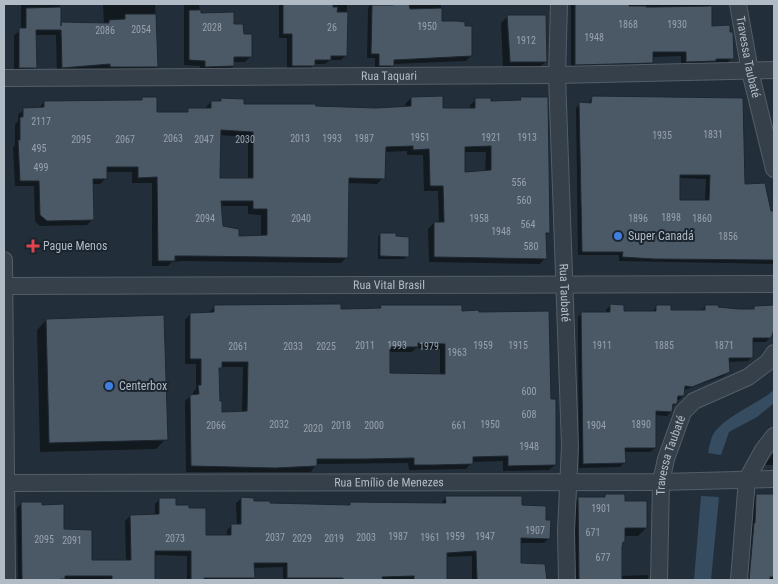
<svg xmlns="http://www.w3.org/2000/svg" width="778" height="584" viewBox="0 0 778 584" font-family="'Roboto Condensed',sans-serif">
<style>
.water{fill:#364d61}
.shadow{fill:#0007;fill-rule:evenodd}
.building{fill:#4b5865;stroke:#1d2731;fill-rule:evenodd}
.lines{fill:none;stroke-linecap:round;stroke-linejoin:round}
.minor-casing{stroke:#545e68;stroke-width:18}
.minor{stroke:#36404a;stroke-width:16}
.shop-dot{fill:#3f7fe0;stroke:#1b252f;stroke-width:2}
.health-dot{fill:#e0444e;stroke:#1b252f;stroke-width:2}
.labels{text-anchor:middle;stroke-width:4;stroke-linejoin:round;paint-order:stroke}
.number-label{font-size:10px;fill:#98a2ae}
.street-label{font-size:12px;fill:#b1bbc6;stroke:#1b252f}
.poi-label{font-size:12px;fill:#b1bbc6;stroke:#1b252f;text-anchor:start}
</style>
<rect width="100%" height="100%" fill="#222f3a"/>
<g class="water">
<path d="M774,390V403L757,417L729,432L721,455L708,453C709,448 710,442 712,437C719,419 758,404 774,390Z"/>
<polygon points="701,496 719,497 711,580 694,580"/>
</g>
<g class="shadow">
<polygon points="21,4 60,4 60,25 104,24 103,4 155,4 157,67 151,72 105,72 105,69 57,73 56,35 35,35 35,67 30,73 14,73 14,35 21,30"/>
<polygon points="184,4 199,4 200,14 233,25 242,35 251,56 245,62 233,62 233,66 228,71 200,72 200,66 184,65"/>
<polygon points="279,4 347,4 346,55 341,60 330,60 325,64 314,64 309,71 287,71 287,38 279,38"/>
<polygon points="371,4 441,4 441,22 471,56 466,61 393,64 388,70 375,70 375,58 367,58 368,8"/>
<polygon points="571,4 710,4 710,27 732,58 727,63 712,63 710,66 681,66 681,56 652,57 652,62 647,67 571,69"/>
<polygon points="508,16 546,61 539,68 503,68 501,23"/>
<path d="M143,98L156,114H185L189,110L205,108L211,102H219L222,100L243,105L376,109L406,108L405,104L411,98L442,109H470V105L476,100L490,102L518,101L521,99L548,233L545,236V258L540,264L429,262L428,229L434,223H439L438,191H424L423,155H407V151L384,152L383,178L377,184L348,183L347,257L341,263L183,261L172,262L168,266H152V183H132V172H106V178L100,184H92L93,219L87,225L40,226L35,221L34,186H15L13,147L15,145V124L18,121V115L24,109H38L44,102L140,101ZM219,135L248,137V179H218ZM463,152H486L485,172L464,174ZM220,206H248V214L261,215V237H238L222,227Z"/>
<path d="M592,98L744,186L770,212H773L774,264L619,261V255H578L576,108L580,104H588ZM679,178L706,179L705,201H679Z"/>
<polygon points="380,234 407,256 404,259 378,259 378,237"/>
<path d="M215,306L340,310H377L381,306L461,312L550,400L555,465L549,470L503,471V461L472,462L466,469L409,470L408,463L316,464L311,472H186L185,401L191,396H193V392L196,389V364H185V320L190,314L209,313ZM416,348L440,349V375H388V352H412ZM221,367H243L242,413H221L218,402V371Z"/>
<polygon points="610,306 623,312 652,312 657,306 670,311 702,310 706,306 717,309 752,310 755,308 774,307 774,327 770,337 766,342 751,342 752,357 748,361 728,362 728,372 724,376 684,390 683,396 679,400 676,400 671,412 667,416 654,415 655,448 650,452 624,452 624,463 620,467 579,468 578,317 582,313 606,313 606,310"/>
<polygon points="46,320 166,439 156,449 40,452 37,330"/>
<polygon points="774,452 774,465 765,465"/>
<polygon points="605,495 624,502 646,528 638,536 624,536 624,541 622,543 621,576 648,575 648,580 572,580 571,506 579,498 602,498"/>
<polygon points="756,495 774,495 774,580 744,580 750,501"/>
<polygon points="446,497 520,507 545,521 549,538 544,543 520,543 520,565 544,565 546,580 472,580 472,556 445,557 446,580 283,580 283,567 253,568 253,580 187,580 187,556 154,555 154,579 165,579 165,580 18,580 17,508 22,503 41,506 91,561 126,561 125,521 130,516 155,515 155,504 160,499 174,507 205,536 227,536 227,530 232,525 237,525 236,503 241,499 253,503 269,504 348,506 351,503 441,504"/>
</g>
<g class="building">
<polygon points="283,4 333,4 333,7 338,7 337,12 348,12 347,56 331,56 331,60 315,60 315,66 292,66 292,34 283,34"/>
<polygon points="393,4 409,4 410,9 442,8 442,21 457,21 465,22 465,26 472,26 472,56 394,60 394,66 379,66 379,54 371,54 372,5 393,5"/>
<polygon points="575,4 629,4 629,6 646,6 646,7 652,7 712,6 712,26 730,25 730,32 733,32 734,59 716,59 716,61 686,62 686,52 653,52 653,63 575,65"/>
<polygon points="61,7 61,26 61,22 109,23 109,20 125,19 125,14 156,14 158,67 110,67 110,64 62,68 61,30 36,30 37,68 19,68 19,28 26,28 26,8"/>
<polygon points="189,10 201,10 201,13 234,12 234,24 243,24 244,34 252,34 252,57 234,57 234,66 205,67 205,61 189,60"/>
<polygon points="507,15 546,15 547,62 510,62"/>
<path d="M443,96V108H475V98H491V101L521,100L520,97H548L550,233H546L547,259L434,257V222H444L443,186H430L429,149L413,150V146L386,147L385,179L349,178L348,258L189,256H175V261H158L157,177L138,178V167H107V179H93L94,220L47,221L40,215L39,181H20L18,140H20V117H23V108L44,107V101L133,100H142V97H157V112H188V108H211V101H221V98L244,99V104H315L316,106L376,108L411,106V97ZM221,130L253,132V178H220ZM491,146V170L465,172V147ZM221,201H253V209H267V235L239,236V229L223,226Z"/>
<path d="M592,96L743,98L745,184L765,183L771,211H774V260L654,259L622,257L623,252H582L579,102L591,103ZM680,175H710L709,200H680Z"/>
<polygon points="380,233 396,233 396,236 409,237 409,257 380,256"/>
<path d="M330,304H341V309L381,308L380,305H462V311L479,310V312L549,311L551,399H556V465L508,466V456L473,457V464L434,465H414V458L364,459H317V466L275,468L191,466L190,395L199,394L198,385H201V359H190V313L214,312V305ZM418,343L445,344V374L390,373V347H418ZM222,362H248L247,411L222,412V401H220L219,368H222Z"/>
<polygon points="610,304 624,305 624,311 656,311 656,305 671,305 671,310 705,310 705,305 719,305 718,307 739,309 754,309 754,306 774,305 774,330 771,338 753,338 753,358 729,358 730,372 692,387 685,386 684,396 678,396 677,404 673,404 672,412 656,411 656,448 625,448 626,463 583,464 581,312 610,312"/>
<polygon points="164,315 168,440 49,443 46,319"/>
<polygon points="605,494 625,494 625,501 647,501 647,528 625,528 625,542 623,542 622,547 622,580 579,580 578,497 605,497"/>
<polygon points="756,494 774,494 774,577 770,577 770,580 749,580 754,523 755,523"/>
<polygon points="445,496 522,496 522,505 546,506 546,520 551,520 550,539 521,538 521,563 545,564 547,580 477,580 476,551 447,553 447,580 414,580 414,576 382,577 383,580 346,580 342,578 287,578 287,563 254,563 255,578 204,578 204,580 191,580 191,551 155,551 155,580 112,580 112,576 65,576 65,579 60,579 60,580 22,580 21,502 42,502 42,505 64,504 64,529 92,530 92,560 131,560 130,515 159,514 159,498 176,498 176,505 189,505 189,508 206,508 206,535 231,535 231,524 241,524 241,497 254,498 254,501 270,501 270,503 350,505 350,502 446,503"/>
</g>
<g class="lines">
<defs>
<g id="minor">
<path id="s1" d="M559,4L557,75L570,446L566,531L567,580"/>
<path id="s2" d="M738,4L750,71L774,169"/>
<path id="s3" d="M4,78L557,75L774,70"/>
<polyline points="4,260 7,580"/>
<path id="s4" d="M4,286L774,284"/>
<path id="s5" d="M4,483L661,482L774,479"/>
<path id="s6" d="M659,580L661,482L666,459L683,412L694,401L748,377L768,362L774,353"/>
<polyline points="739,580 747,479 763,450 774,436"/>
</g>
</defs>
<use href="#minor" class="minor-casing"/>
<use href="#minor" class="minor"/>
</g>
<g class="shop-dot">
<circle cx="618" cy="236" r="5"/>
<circle cx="109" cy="386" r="5"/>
</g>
<path class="health-dot" d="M30.5 238.5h5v5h5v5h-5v5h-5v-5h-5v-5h5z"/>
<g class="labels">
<g class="number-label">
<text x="628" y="28">1868</text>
<text x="677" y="28">1930</text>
<text x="427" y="30">1950</text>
<text x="212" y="31">2028</text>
<text x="332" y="31">26</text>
<text x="141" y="33">2054</text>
<text x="105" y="34">2086</text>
<text x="594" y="41">1948</text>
<text x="526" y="44">1912</text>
<text x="41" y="125">2117</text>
<text x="713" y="138">1831</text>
<text x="662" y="139">1935</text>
<text x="420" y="141">1951</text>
<text x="491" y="141">1921</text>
<text x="527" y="141">1913</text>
<text x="173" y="142">2063</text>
<text x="300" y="142">2013</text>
<text x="332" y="142">1993</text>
<text x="364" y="142">1987</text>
<text x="81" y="143">2095</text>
<text x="125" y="143">2067</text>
<text x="204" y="143">2047</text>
<text x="245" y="143">2030</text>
<text x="39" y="152">495</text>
<text x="41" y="171">499</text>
<text x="519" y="186">556</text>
<text x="524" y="204">560</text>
<text x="671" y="221">1898</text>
<text x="205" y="222">2094</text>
<text x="301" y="222">2040</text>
<text x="479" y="222">1958</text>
<text x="638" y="222">1896</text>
<text x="702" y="222">1860</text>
<text x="528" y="228">564</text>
<text x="501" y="235">1948</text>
<text x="728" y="240">1856</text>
<text x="531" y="250">580</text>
<text x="365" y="349">2011</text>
<text x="397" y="349">1993</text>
<text x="483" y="349">1959</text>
<text x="518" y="349">1915</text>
<text x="602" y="349">1911</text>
<text x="664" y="349">1885</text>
<text x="724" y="349">1871</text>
<text x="238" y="350">2061</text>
<text x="293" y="350">2033</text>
<text x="326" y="350">2025</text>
<text x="429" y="350">1979</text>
<text x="457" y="356">1963</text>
<text x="529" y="395">600</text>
<text x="529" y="418">608</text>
<text x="279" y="428">2032</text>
<text x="490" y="428">1950</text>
<text x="641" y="428">1890</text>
<text x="216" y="429">2066</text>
<text x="341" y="429">2018</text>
<text x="374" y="429">2000</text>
<text x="459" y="429">661</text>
<text x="596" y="429">1904</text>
<text x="313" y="432">2020</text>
<text x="529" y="450">1948</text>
<text x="601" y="512">1901</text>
<text x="535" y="534">1907</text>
<text x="593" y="536">671</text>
<text x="398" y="540">1987</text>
<text x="455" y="540">1959</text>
<text x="485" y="540">1947</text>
<text x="275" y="541">2037</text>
<text x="366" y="541">2003</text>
<text x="430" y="541">1961</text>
<text x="175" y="542">2073</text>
<text x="302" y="542">2029</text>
<text x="334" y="542">2019</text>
<text x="44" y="543">2095</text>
<text x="72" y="544">2091</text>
<text x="603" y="561">677</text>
</g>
<g class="street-label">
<text dy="4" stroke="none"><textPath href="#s2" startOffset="54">Travessa Taubaté</textPath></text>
<text dy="4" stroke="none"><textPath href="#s3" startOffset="385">Rua Taquari</textPath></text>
<text dy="4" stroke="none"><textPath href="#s4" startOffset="385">Rua Vital Brasil</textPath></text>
<text dy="4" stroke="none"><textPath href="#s1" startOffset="289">Rua Taubaté</textPath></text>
<text dy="4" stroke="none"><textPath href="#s6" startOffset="126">Travessa Taubaté</textPath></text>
<text dy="4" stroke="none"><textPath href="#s5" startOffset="385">Rua Emílio de Menezes</textPath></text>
</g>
<g class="poi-label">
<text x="628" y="240">Super Canadá</text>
<text x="43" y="250">Pague Menos</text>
<text x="119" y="390">Centerbox</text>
</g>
</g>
<rect width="778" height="584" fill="none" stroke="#b1bbc6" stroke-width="10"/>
</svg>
